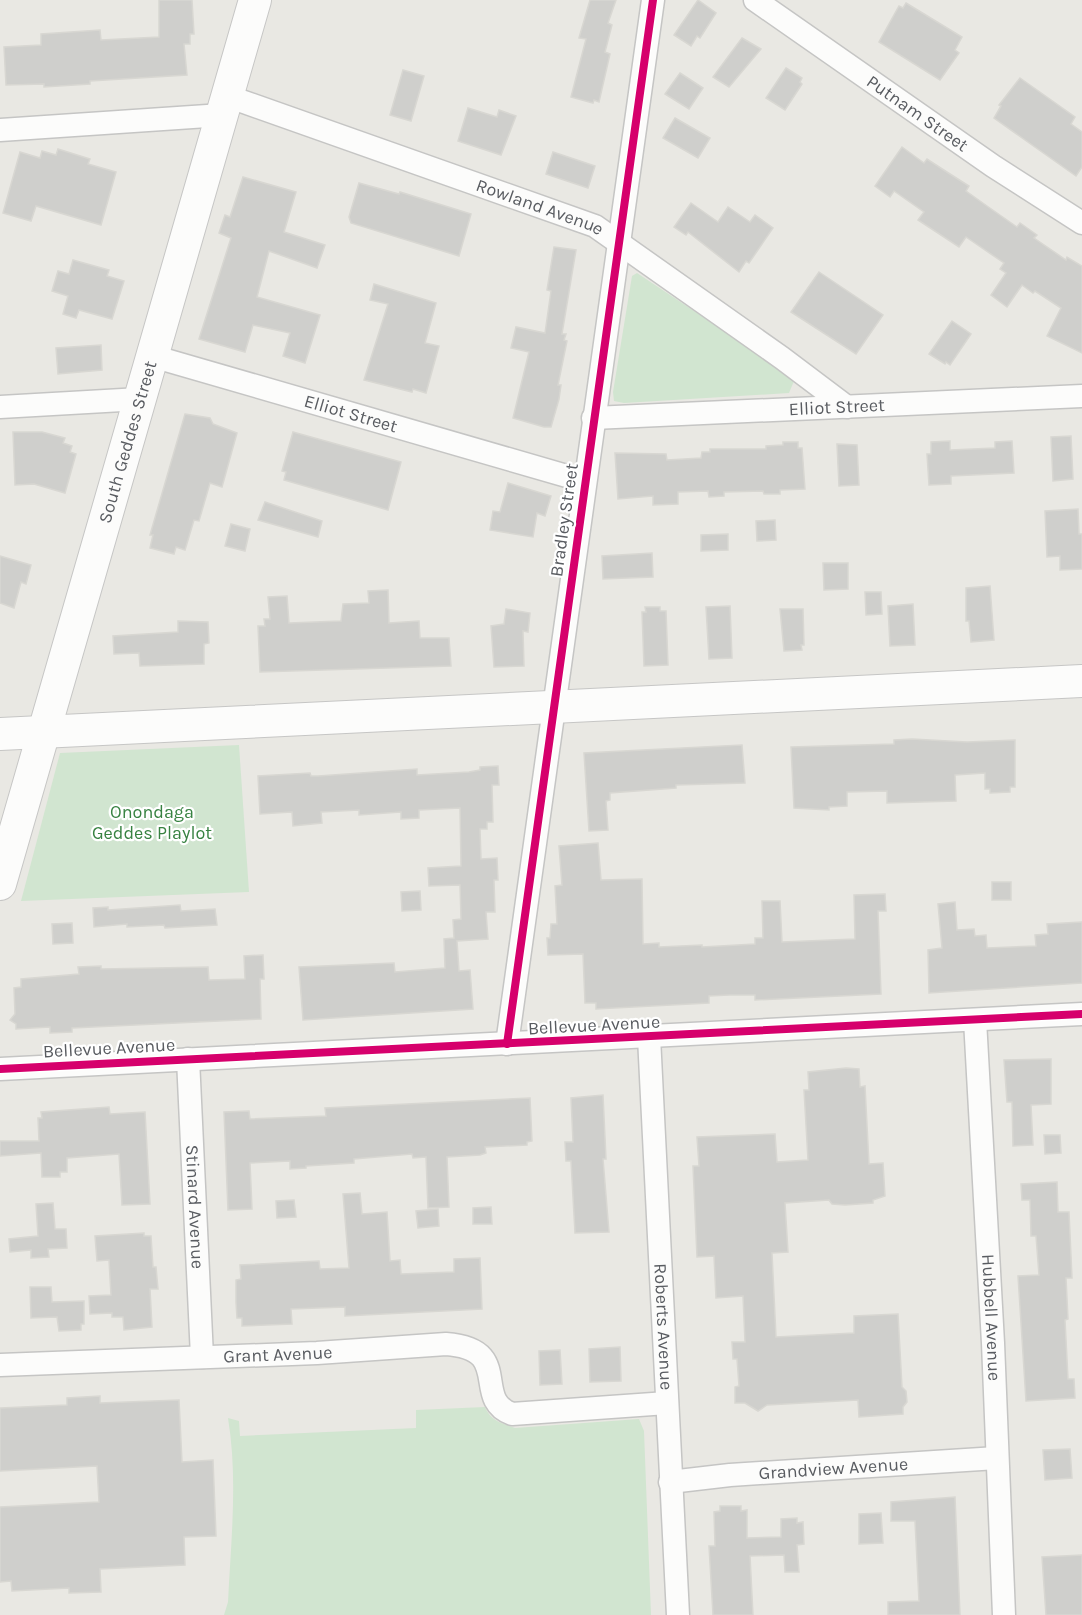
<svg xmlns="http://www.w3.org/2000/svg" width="1082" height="1615" viewBox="0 0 1082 1615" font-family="Karla,sans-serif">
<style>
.green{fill:#d1e5d0}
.building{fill:#cfcfcc;stroke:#d8d7d2;stroke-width:1.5}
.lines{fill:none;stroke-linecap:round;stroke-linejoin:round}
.street-casing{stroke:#c5c5c4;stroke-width:25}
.secondary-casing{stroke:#c6c6c5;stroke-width:34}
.street{stroke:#fcfcfb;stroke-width:22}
.secondary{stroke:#fcfcfb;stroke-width:32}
.cycleway-casing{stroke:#fff;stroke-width:11}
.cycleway{stroke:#d6006c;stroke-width:8}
.labels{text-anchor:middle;stroke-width:4.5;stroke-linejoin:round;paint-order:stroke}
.street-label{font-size:18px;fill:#595c61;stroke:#fff}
.park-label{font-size:18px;fill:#378241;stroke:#fff}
</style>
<rect width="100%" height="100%" fill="#e9e8e3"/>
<g class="green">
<polygon points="637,273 792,376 794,381 789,393 624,403 614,401 613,392 632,276"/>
<polygon points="239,745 249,892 21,901 60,753"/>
<path d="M485,1407C491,1421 501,1423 515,1428L639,1419L644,1431L651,1615H224L228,1602C231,1540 238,1479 228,1418L239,1421L240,1436L416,1428V1410Z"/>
</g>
<g class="building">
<polygon points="159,0 192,0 194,34 190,34 190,44 184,44 187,75 90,81 90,84 44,87 44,84 6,85 4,47 41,45 41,34 100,30 101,40 159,37"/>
<polygon points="590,0 616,0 608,23 612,25 605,52 610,54 599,102 594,100 593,103 571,97 586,39 579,38"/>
<polygon points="698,0 716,13 700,38 697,36 691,46 674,35"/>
<polygon points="906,3 962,37 955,50 959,53 940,80 879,42 899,6 903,8"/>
<polygon points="742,38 761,49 729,87 713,77"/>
<polygon points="786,68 802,78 800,82 802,84 785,110 766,98"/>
<polygon points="403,70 424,76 411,121 390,115"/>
<polygon points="680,73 703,88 689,109 665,94"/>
<polygon points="1020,78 1075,117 1071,124 1082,132 1082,167 1076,176 994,118 1001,106 999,105"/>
<polygon points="468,108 497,117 499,110 516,116 501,155 458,141"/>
<polygon points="675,118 710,138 698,158 663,138"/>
<polygon points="902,147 924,163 927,159 950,174 969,186 966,191 987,206 1017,227 1020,223 1037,235 1034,238 1066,260 1067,257 1082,266 1082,353 1047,336 1061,308 1035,291 1033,293 1022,285 1007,307 991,295 1006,273 1000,269 1004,263 966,237 959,247 918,220 924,212 894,191 890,197 875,186"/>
<polygon points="58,149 90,159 88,164 116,172 101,225 36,206 31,221 3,213 20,152 40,158 42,151 56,155"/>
<polygon points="553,152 595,166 588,188 546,174"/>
<polygon points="243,177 296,192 284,232 325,245 317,268 269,251 257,297 320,315 305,363 283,356 290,333 253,325 245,352 199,339 231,238 219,233 225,215 230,217"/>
<polygon points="359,183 399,194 400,192 471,214 459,256 351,223 349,217"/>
<polygon points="691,203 718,222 728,207 750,222 755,215 773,228 749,263 746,261 739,272 688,232 686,235 674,227"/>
<polygon points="554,247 576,250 562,334 566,334 564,340 567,341 558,385 561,385 559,399 551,427 544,427 513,418 529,352 511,348 516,327 545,333 551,291 547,290"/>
<polygon points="73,260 109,270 107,276 124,281 112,319 79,310 76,318 63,314 68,296 52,291 58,271 69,274"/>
<polygon points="819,272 883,315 856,354 791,312"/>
<polygon points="374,284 436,303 425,343 439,346 426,393 413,389 412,392 364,380 388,304 370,300"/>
<polygon points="952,321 971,334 950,365 946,362 945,364 929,354"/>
<polygon points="101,345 102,370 58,374 56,348"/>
<polygon points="185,414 210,418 213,424 237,433 222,487 210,483 199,521 194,520 185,550 176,547 174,554 150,548 153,535 150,535"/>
<polygon points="13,432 42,432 65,438 63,443 72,446 70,452 76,454 65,493 34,484 15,485"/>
<polygon points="293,432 401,462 388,510 284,480 286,472 282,471"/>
<polygon points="1071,436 1073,479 1053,481 1051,437"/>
<polygon points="950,441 950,450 995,448 995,442 1012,441 1014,473 951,476 951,484 929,485 927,454 931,454 931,442"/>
<polygon points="783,442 798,442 798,448 802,448 805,489 780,490 780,494 764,494 763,491 724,492 724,496 709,497 708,491 678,492 678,504 653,505 653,496 618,499 615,453 666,454 667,460 701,458 702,452 710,452 710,449 766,449 766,446 783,445"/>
<polygon points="837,444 857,445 859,485 839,486"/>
<polygon points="508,483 551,496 545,516 537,513 533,537 490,530 493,511 500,512"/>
<polygon points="265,502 322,521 318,537 258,520"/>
<polygon points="1078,509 1079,534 1082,534 1082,569 1060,570 1060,556 1047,557 1045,511"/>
<polygon points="775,520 776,540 757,541 756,521"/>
<polygon points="231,524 250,529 245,551 225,546"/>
<polygon points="728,534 728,550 701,551 701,535"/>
<polygon points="652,553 653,577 603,579 602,556"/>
<polygon points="0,556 31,565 26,584 21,582 14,608 0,603"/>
<polygon points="823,563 848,563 848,589 824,590"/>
<polygon points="990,586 994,640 971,642 969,621 966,621 966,588"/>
<polygon points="388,590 389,623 419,621 420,638 449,638 451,666 260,672 258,626 265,626 264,619 270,619 268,597 287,596 289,623 341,621 343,604 369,603 368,591"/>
<polygon points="865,592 881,592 882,614 866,615"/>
<polygon points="913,604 915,645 890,646 888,606"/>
<polygon points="730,606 732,658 709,659 706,607"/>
<polygon points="645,607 660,607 660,611 666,611 668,665 644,666 642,612 646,612"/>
<polygon points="506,609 530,613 528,632 523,631 524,666 494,667 491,626 504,624"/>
<polygon points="780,609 803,609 804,645 801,645 802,650 784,651"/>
<polygon points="178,621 208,622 209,643 204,644 204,664 140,666 139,653 114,654 113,636 178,632"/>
<polygon points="912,739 967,742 1015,740 1015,787 1010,787 1010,792 990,793 990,789 985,789 985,773 955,775 956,801 887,803 887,791 847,792 847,806 829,807 829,810 794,808 791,747 894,744 894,740"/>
<polygon points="742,745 745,783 676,785 676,788 610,793 610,800 606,801 608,830 589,831 584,753"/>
<polygon points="498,766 499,785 492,785 493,822 487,822 487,829 480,829 481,859 497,858 498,880 494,880 495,912 486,912 488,939 457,941 459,971 470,970 473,1009 303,1020 299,967 394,963 395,972 445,968 444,939 454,938 453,920 461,919 460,885 429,886 428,868 461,866 460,808 419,810 419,818 401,819 401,812 359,815 359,810 321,812 322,823 293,826 292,812 260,814 258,776 310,773 311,776 318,776 417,769 417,775 469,772 480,770 480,767"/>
<polygon points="598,843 601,880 642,879 643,944 659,943 659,947 702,945 702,947 755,944 755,938 763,938 762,901 780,901 782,942 855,939 854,895 885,894 886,911 878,911 881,994 755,1000 755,995 729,995 709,996 709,1003 596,1009 596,1003 585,1003 583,954 548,955 547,938 550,938 551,924 557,924 555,886 562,885 559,846"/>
<rect x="992" y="882" width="19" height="18"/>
<polygon points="420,891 421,910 402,911 401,892"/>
<polygon points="955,902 957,930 974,929 975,936 986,935 987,948 1036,946 1035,935 1048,934 1047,924 1082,922 1082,983 929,993 928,950 942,948 938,904"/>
<polygon points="180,905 181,911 215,909 217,925 165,928 164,925 127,927 127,924 94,927 93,908 108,907 108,910"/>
<polygon points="72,923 73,943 53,944 52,924"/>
<polygon points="263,955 264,979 260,979 261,1019 72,1028 72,1032 50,1033 50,1027 16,1029 16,1024 10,1020 15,1014 14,988 21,987 21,979 79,974 78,967 101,966 101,969 208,967 209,980 245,979 244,956"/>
<polygon points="1051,1059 1051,1104 1031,1105 1033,1145 1013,1146 1012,1102 1007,1102 1004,1060"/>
<polygon points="846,1068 859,1069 860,1087 865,1086 869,1164 883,1163 885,1196 873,1200 873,1203 845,1205 832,1204 829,1200 785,1203 788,1252 772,1253 776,1337 854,1333 854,1316 898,1314 902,1387 906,1391 907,1402 903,1407 903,1414 859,1417 858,1400 767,1405 758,1411 745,1403 735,1403 735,1387 739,1386 737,1359 733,1359 732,1342 745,1342 743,1296 716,1298 714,1256 697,1257 693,1166 699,1166 697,1137 775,1134 777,1162 808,1160 804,1090 809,1090 808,1072"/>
<polygon points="603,1095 606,1159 603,1159 609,1232 575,1233 571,1161 566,1161 565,1142 573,1142 571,1098"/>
<polygon points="530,1098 532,1141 527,1142 527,1145 485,1147 486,1153 480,1155 447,1157 449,1207 428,1208 426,1157 413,1158 412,1154 354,1159 354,1163 306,1166 306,1168 290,1169 290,1161 250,1163 252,1209 228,1210 224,1112 249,1111 250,1119 326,1116 325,1108"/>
<polygon points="109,1107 110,1114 145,1112 150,1204 122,1205 119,1154 67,1158 67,1172 60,1172 60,1177 42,1177 41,1153 0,1156 0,1141 39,1141 38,1118 42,1118 41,1112"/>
<polygon points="1044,1135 1060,1135 1061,1153 1045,1154"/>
<polygon points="1057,1182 1058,1212 1069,1212 1072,1278 1066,1278 1068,1319 1065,1320 1068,1379 1074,1379 1075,1398 1026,1401 1018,1276 1039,1275 1036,1236 1031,1236 1030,1200 1022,1200 1021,1184"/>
<polygon points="360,1193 362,1214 387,1212 390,1261 400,1260 401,1274 454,1272 454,1259 480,1258 482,1309 345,1316 345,1307 291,1309 292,1324 242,1326 242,1318 237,1318 236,1302 236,1280 241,1279 240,1265 319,1261 320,1269 349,1268 343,1194"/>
<polygon points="294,1200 296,1217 277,1218 276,1201"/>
<polygon points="53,1203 55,1229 66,1229 67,1248 48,1249 49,1257 31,1258 31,1250 10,1252 9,1239 38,1236 36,1204"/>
<polygon points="491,1207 492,1224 473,1224 473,1208"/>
<polygon points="438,1209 439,1226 418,1228 416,1211"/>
<polygon points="144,1233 144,1236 151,1236 153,1267 156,1267 158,1289 150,1289 152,1327 124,1330 123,1317 112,1317 112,1313 90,1314 89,1296 111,1295 109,1260 97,1261 95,1236"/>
<polygon points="30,1287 51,1287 52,1302 84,1301 84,1324 81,1324 81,1330 59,1331 57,1317 31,1318"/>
<polygon points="620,1347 621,1381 590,1382 589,1349"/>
<polygon points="560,1350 562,1384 540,1385 539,1351"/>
<polygon points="100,1396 100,1403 179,1400 182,1462 213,1460 216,1536 184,1537 185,1565 100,1569 101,1592 69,1593 69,1588 12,1591 11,1581 0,1582 0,1507 99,1502 97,1466 0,1471 0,1408 67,1405 67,1398"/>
<polygon points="1070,1449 1072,1478 1045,1480 1043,1450"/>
<polygon points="955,1497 960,1615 888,1615 888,1602 919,1601 915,1521 891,1521 891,1502"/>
<polygon points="720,1506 741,1506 741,1511 747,1510 747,1538 781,1537 781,1519 797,1518 797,1523 803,1522 804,1544 797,1545 799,1572 785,1572 784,1555 750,1556 753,1615 713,1615 709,1546 715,1546 714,1512 720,1511"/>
<polygon points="881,1513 883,1543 859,1544 859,1514"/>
<polygon points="1082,1555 1082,1615 1046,1615 1042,1557"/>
</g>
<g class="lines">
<defs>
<g id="street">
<path id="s1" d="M755,0L993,166L1082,223"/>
<path id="s2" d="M227,96L595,226L782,358L847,407"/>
<polyline points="0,130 222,115"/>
<path id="s3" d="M152,356L584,481"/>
<polyline points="0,407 140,399"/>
<path id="s4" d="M593,418L1082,396"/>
<path id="s5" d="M975,1020L993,1343L1004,1615"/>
<path id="s6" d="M649,1037L678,1615"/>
<path d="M507,1044C559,696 601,348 653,0"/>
<path id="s7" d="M188,1059L202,1357"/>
<polyline points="0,1069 1082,1014"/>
<path id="s8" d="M0,1365L317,1353L446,1344C515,1349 471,1399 512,1414L667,1403"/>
<path id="s9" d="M670,1482L730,1475L997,1458"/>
</g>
<g id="secondary">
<polyline points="0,734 1082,681"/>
<path id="s10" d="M0,884L255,0"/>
</g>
</defs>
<use href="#street" class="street-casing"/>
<use href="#secondary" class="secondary-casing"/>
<use href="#street" class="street"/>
<use href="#secondary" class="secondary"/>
<defs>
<g id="cycleway">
<path d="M507,1044C559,696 601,348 653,0"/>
<polyline points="0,1069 1082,1014"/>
</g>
</defs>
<use href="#cycleway" class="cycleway-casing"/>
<use href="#cycleway" class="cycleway"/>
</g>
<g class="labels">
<g class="street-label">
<text dy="6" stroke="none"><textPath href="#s1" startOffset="198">Putnam Street</textPath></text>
<text dy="6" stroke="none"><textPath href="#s2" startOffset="332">Rowland Avenue</textPath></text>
<text dy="6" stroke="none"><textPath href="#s4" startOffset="244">Elliot Street</textPath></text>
<text dy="6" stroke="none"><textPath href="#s3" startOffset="207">Elliot Street</textPath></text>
<text dy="6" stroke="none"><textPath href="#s10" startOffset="460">South Geddes Street</textPath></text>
<text transform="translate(564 520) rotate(-82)" y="6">Bradley Street</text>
<text transform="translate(594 1025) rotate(-3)" y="6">Bellevue Avenue</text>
<text transform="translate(109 1048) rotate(-3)" y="6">Bellevue Avenue</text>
<text dy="6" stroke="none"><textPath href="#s7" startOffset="148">Stinard Avenue</textPath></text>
<text dy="6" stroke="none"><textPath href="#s5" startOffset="298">Hubbell Avenue</textPath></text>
<text dy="6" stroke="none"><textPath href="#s6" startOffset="290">Roberts Avenue</textPath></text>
<text dy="6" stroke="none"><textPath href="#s8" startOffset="278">Grant Avenue</textPath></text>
<text dy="6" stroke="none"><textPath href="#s9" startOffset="164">Grandview Avenue</textPath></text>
</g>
<g class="park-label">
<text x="152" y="818">Onondaga<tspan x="152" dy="21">Geddes Playlot</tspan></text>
</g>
</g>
</svg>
